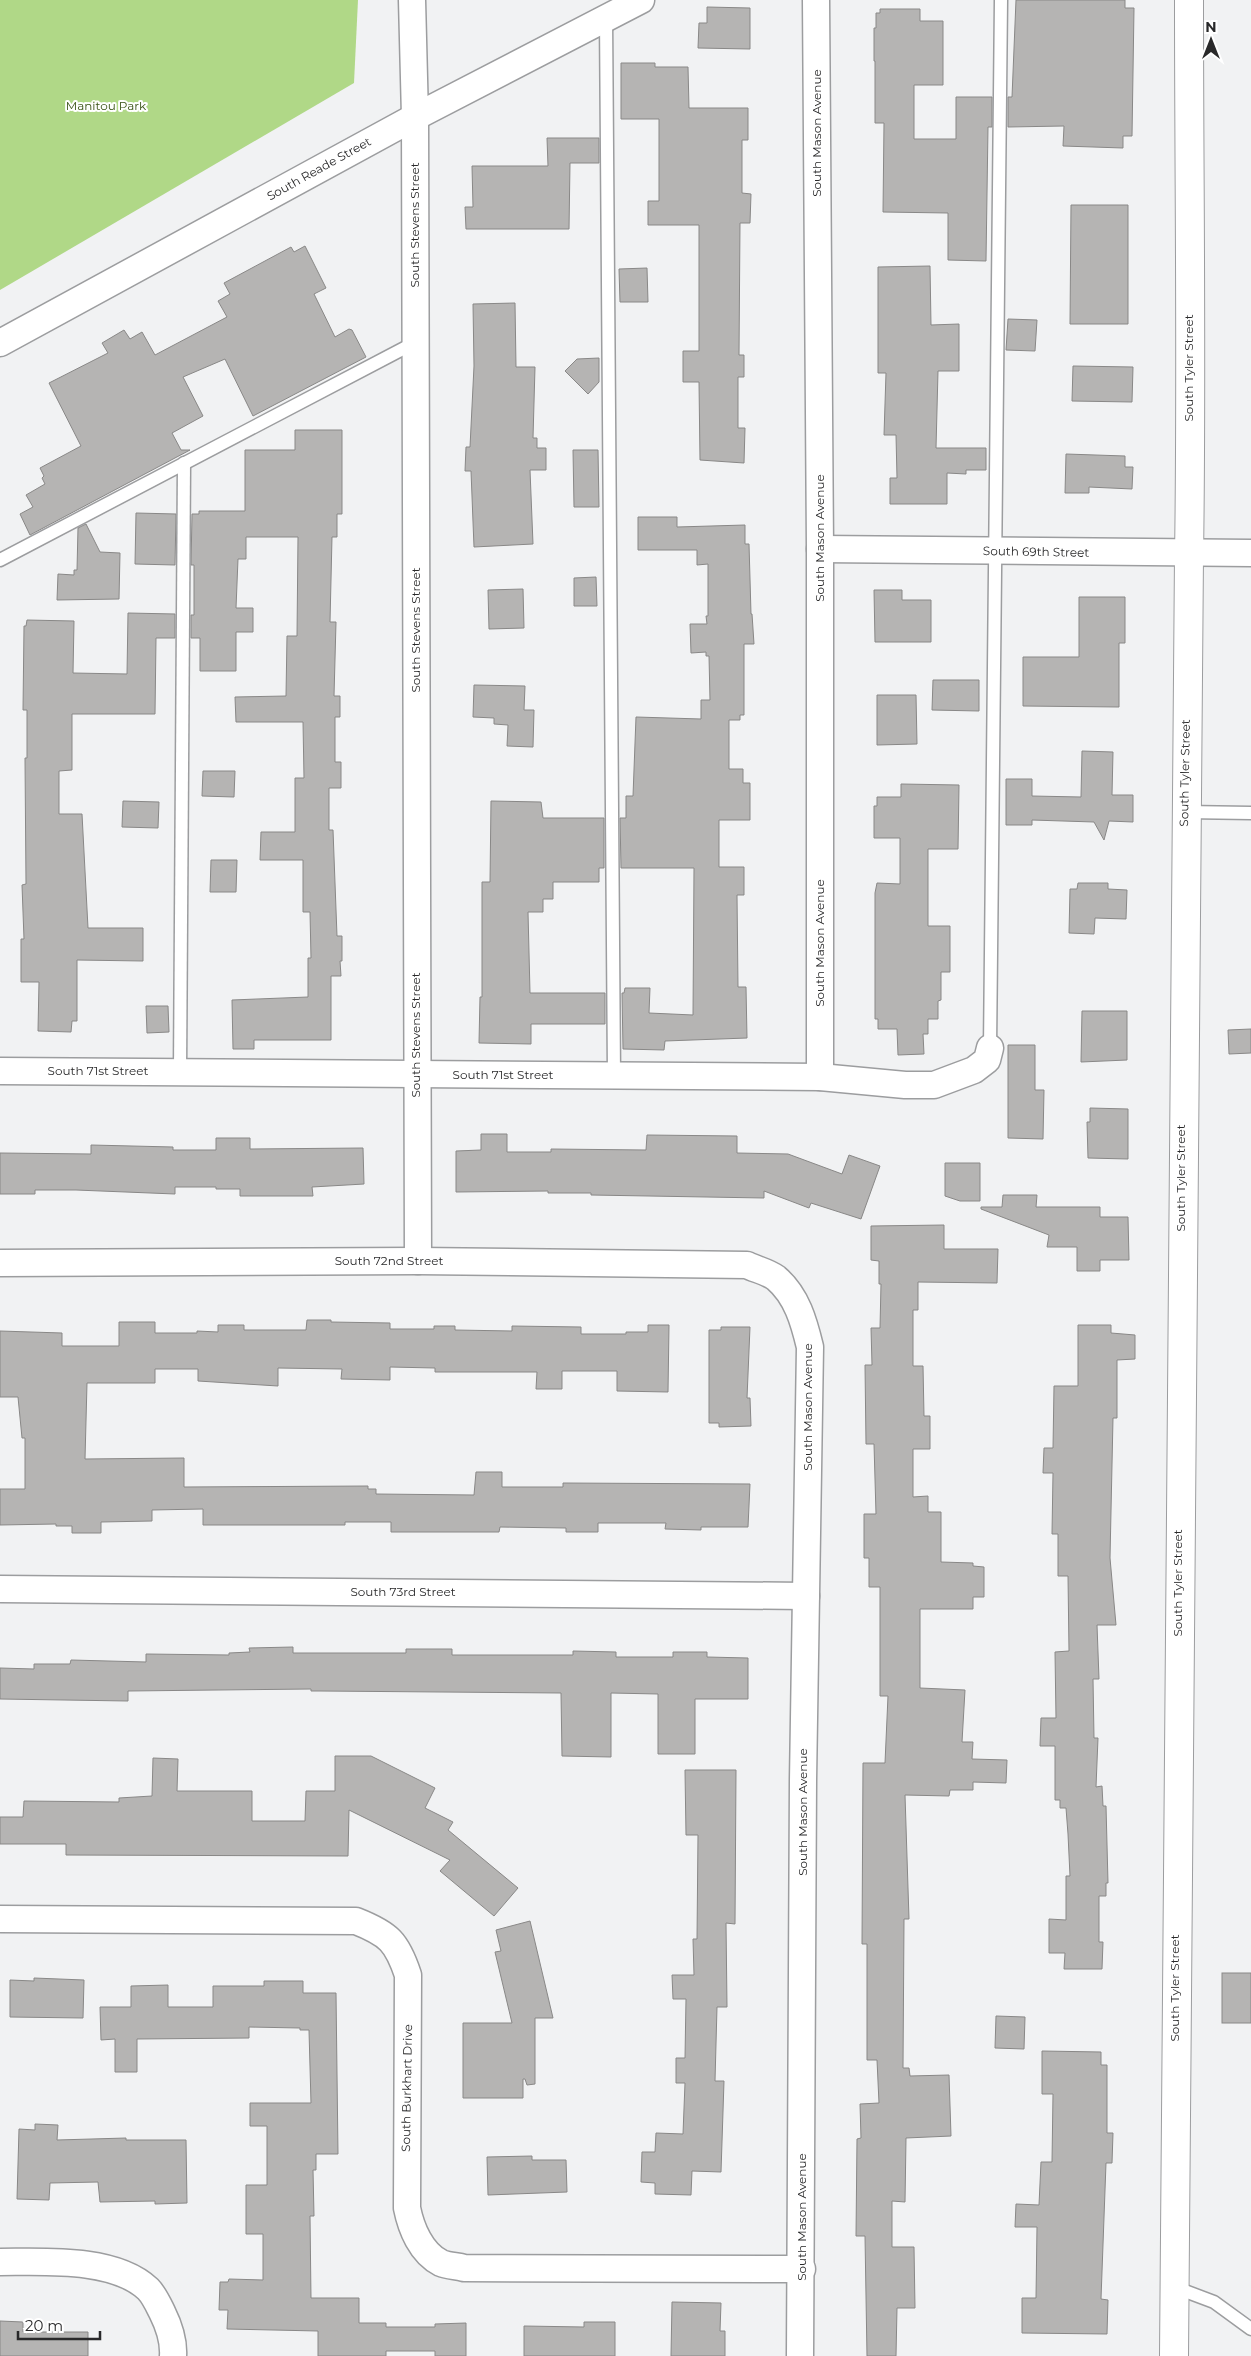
<svg xmlns="http://www.w3.org/2000/svg" width="1251" height="2356" viewBox="0 0 1251 2356" font-family="Montserrat,sans-serif">
<style>
.green{fill:#b0d887}
.building{fill:#b5b4b3;stroke:#898887}
.lines{fill:none;stroke-linecap:round;stroke-linejoin:round}
.service-casing{stroke:#9c9d9f;stroke-width:15}
.minor-casing{stroke:#9c9d9f;stroke-width:29}
.tertiary-casing{stroke:#9c9d9f;stroke-width:30}
.service{stroke:#fff;stroke-width:12}
.minor{stroke:#fff;stroke-width:26}
.tertiary{stroke:#fff;stroke-width:28}
.labels{text-anchor:middle;stroke-width:4;stroke-linejoin:round;paint-order:stroke}
.park-label{font-size:12px;fill:#365012;stroke:#fff}
.street-label{font-size:12px;fill:#29292a;stroke:#fff}
</style>
<rect width="100%" height="100%" fill="#f1f2f3"/>
<polygon class="green" points="0,0 358,0 354,83 0,290"/>
<g class="building">
<polygon points="1016,0 1125,0 1125,8 1134,8 1132,136 1123,136 1123,148 1063,146 1064,126 1008,127 1008,97 1012,97"/>
<polygon points="707,7 750,8 750,49 698,48 699,23 707,23"/>
<polygon points="880,9 920,9 920,21 943,21 943,85 914,85 914,139 956,139 956,97 992,97 992,127 988,127 986,261 948,260 948,213 883,212 884,123 875,123 875,61 874,61 874,28 876,28 876,13 880,13"/>
<polygon points="621,63 655,63 655,67 688,67 689,108 748,108 748,140 742,140 742,193 751,194 750,223 740,223 739,355 744,355 744,377 738,377 738,428 745,428 744,463 700,460 699,382 683,382 683,351 699,351 699,225 648,225 648,201 659,201 659,119 621,119"/>
<polygon points="547,138 599,138 599,163 570,163 569,229 466,229 465,207 473,207 472,166 548,166"/>
<polygon points="1071,205 1128,205 1128,324 1070,324"/>
<polygon points="305,246 326,288 314,294 335,337 349,329 352,330 366,357 253,416 225,359 183,377 203,416 172,433 181,450 190,450 30,535 20,514 33,507 26,495 45,484 42,478 44,476 40,468 81,446 49,383 108,353 102,343 124,330 130,339 142,332 155,355 227,317 218,301 230,294 224,283 291,247 294,252"/>
<polygon points="930,266 931,325 959,324 959,371 938,371 936,448 986,448 986,470 966,470 966,474 947,473 947,504 890,504 890,478 897,478 896,435 884,435 886,373 878,373 878,267"/>
<polygon points="647,268 648,302 620,302 619,269"/>
<polygon points="515,303 516,367 535,367 533,438 537,438 537,448 546,448 546,470 530,470 533,544 474,547 471,471 465,471 466,447 470,447 474,366 473,304"/>
<polygon points="1008,319 1037,320 1035,351 1006,350"/>
<polygon points="599,358 599,382 588,394 565,371 577,359"/>
<polygon points="1073,366 1133,367 1132,402 1072,401"/>
<polygon points="295,430 342,430 342,514 337,514 337,537 332,537 330,622 336,622 334,696 340,696 340,717 335,717 335,762 341,762 341,788 329,788 329,830 333,830 337,936 342,936 342,961 340,961 341,976 331,976 331,1040 254,1040 254,1049 233,1049 232,1000 308,997 308,958 311,958 310,912 303,912 303,860 260,860 261,832 295,832 295,778 304,778 303,722 236,722 235,697 286,696 287,636 297,636 298,537 246,537 246,559 238,559 236,608 253,608 253,632 236,632 236,671 200,671 200,638 191,638 191,615 194,615 194,565 191,565 192,514 199,514 199,511 245,511 245,450 295,450"/>
<polygon points="573,450 598,450 599,507 574,507"/>
<polygon points="1066,454 1125,456 1125,467 1133,467 1132,489 1089,487 1089,493 1065,493"/>
<polygon points="136,513 176,514 175,565 135,564"/>
<polygon points="638,517 677,517 677,527 745,525 745,544 749,544 751,614 752,614 754,644 744,644 744,715 740,715 740,720 729,720 729,769 743,769 743,783 750,783 750,820 719,820 719,867 744,867 744,895 737,895 738,987 746,987 747,1038 665,1041 664,1050 623,1049 622,993 624,993 625,988 650,988 649,1013 693,1015 694,868 621,868 620,818 626,818 626,796 633,796 636,717 701,719 701,700 710,700 709,656 706,656 706,652 691,653 690,624 707,624 706,616 708,616 708,564 697,565 697,550 638,550"/>
<polygon points="86,524 100,552 120,553 119,599 57,600 58,574 74,575 74,570 77,570 78,528"/>
<polygon points="596,577 597,606 574,606 574,578"/>
<polygon points="523,589 524,628 489,629 488,590"/>
<polygon points="874,590 902,590 902,600 931,600 931,642 875,642"/>
<polygon points="1079,597 1125,597 1125,643 1119,643 1119,707 1023,706 1023,657 1079,657"/>
<polygon points="128,613 175,614 175,638 156,638 155,714 72,714 72,770 59,771 59,814 82,814 88,928 143,928 143,961 77,960 77,1021 72,1021 71,1032 38,1031 39,982 21,982 21,939 24,939 22,885 26,884 25,758 27,758 27,710 23,710 24,626 26,626 27,620 74,621 73,673 127,674"/>
<polygon points="933,680 979,680 979,711 932,710"/>
<polygon points="474,685 525,686 524,710 534,710 533,747 507,746 508,725 494,724 494,718 473,717"/>
<polygon points="877,695 916,695 917,744 877,745"/>
<polygon points="1082,751 1113,752 1112,795 1133,795 1133,822 1109,821 1104,840 1094,822 1032,820 1032,825 1006,825 1006,779 1032,779 1032,796 1081,797"/>
<polygon points="203,771 235,771 234,797 202,796"/>
<polygon points="901,784 959,785 958,849 928,849 928,926 950,926 950,972 941,972 941,1000 938,1001 938,1019 928,1019 928,1034 923,1034 924,1054 898,1055 897,1029 878,1029 878,1019 875,1019 875,893 877,883 900,884 900,838 874,838 874,806 877,806 877,797 901,797"/>
<polygon points="123,801 159,802 158,828 122,827"/>
<polygon points="491,801 541,802 543,818 604,818 604,868 599,868 599,882 553,882 553,899 543,899 543,912 528,912 530,993 605,993 605,1024 531,1024 531,1044 479,1043 480,997 482,997 482,882 490,882"/>
<polygon points="211,860 237,860 236,892 210,892"/>
<polygon points="1078,883 1108,883 1108,889 1127,890 1126,919 1095,918 1094,934 1069,933 1070,889 1077,889"/>
<polygon points="146,1006 168,1006 169,1032 147,1033"/>
<polygon points="1082,1011 1127,1011 1127,1060 1081,1062"/>
<polygon points="1251,1029 1251,1053 1229,1054 1228,1030"/>
<polygon points="1008,1045 1035,1045 1035,1090 1044,1090 1043,1139 1008,1138"/>
<polygon points="1090,1108 1128,1109 1128,1159 1088,1158 1087,1122 1090,1122"/>
<polygon points="481,1134 507,1134 507,1152 551,1152 551,1149 646,1150 647,1135 737,1136 737,1153 788,1154 842,1174 849,1155 880,1166 861,1219 811,1203 809,1208 764,1191 764,1198 591,1195 591,1193 548,1193 548,1191 456,1192 456,1151 481,1150"/>
<polygon points="216,1138 250,1138 250,1149 363,1148 364,1184 312,1187 313,1196 240,1196 240,1189 216,1189 216,1187 175,1187 175,1194 76,1190 35,1190 35,1194 0,1194 0,1153 91,1154 91,1145 173,1147 173,1150 216,1150"/>
<polygon points="945,1163 980,1163 980,1201 960,1201 945,1196"/>
<polygon points="1003,1195 1037,1195 1036,1207 1100,1207 1100,1217 1128,1217 1129,1260 1100,1260 1100,1271 1077,1271 1077,1247 1047,1247 1049,1235 981,1209 981,1207 1002,1207"/>
<polygon points="944,1225 944,1249 998,1249 997,1283 918,1282 918,1310 913,1310 913,1366 923,1366 924,1416 930,1416 930,1449 913,1449 913,1497 928,1496 928,1512 941,1512 941,1562 973,1563 973,1566 984,1567 984,1597 973,1597 973,1609 920,1609 920,1688 965,1690 962,1742 973,1742 972,1759 1007,1760 1006,1783 973,1782 973,1790 950,1790 949,1796 905,1795 909,1919 904,1919 903,2068 909,2068 910,2076 949,2075 951,2136 906,2138 905,2202 892,2201 892,2247 914,2247 915,2308 897,2308 896,2356 867,2356 865,2236 856,2236 857,2139 861,2138 860,2104 879,2103 877,2060 867,2060 867,1944 862,1944 863,1763 885,1763 888,1696 880,1696 880,1587 869,1587 869,1558 864,1558 864,1514 876,1514 874,1444 866,1444 865,1365 872,1365 871,1328 880,1328 881,1284 879,1284 879,1261 871,1260 871,1226"/>
<polygon points="307,1320 331,1320 331,1322 390,1323 390,1329 434,1329 434,1326 455,1326 455,1330 512,1331 512,1326 581,1327 581,1334 626,1334 626,1332 648,1332 648,1325 669,1325 668,1392 617,1391 617,1371 562,1371 562,1389 536,1389 537,1372 435,1372 435,1368 390,1367 390,1380 341,1379 342,1369 278,1368 278,1386 198,1381 198,1369 155,1369 155,1383 87,1383 85,1459 184,1458 184,1487 368,1486 368,1489 376,1489 376,1494 474,1495 476,1472 502,1472 502,1487 563,1487 563,1483 750,1484 748,1527 701,1527 701,1530 665,1529 666,1523 598,1523 598,1532 566,1532 566,1528 500,1527 499,1532 391,1532 391,1522 345,1522 345,1525 203,1525 203,1509 152,1510 152,1521 101,1522 101,1533 72,1533 72,1526 56,1526 56,1524 0,1525 0,1489 25,1489 25,1438 22,1438 18,1397 0,1397 0,1331 62,1333 62,1346 119,1346 119,1322 155,1322 155,1333 197,1333 197,1331 218,1332 218,1325 244,1325 244,1330 306,1330"/>
<polygon points="1078,1325 1111,1325 1111,1333 1135,1335 1135,1359 1117,1360 1117,1418 1113,1418 1110,1558 1116,1625 1097,1625 1099,1679 1093,1679 1094,1738 1098,1738 1096,1787 1102,1786 1103,1806 1106,1806 1108,1883 1106,1883 1106,1896 1099,1896 1099,1942 1103,1942 1102,1969 1064,1969 1065,1953 1049,1953 1049,1919 1066,1920 1066,1876 1070,1876 1068,1834 1066,1808 1060,1808 1060,1800 1055,1800 1055,1746 1040,1746 1041,1718 1056,1718 1055,1652 1069,1651 1068,1576 1058,1576 1058,1534 1052,1534 1053,1473 1043,1473 1044,1448 1053,1448 1054,1386 1078,1386"/>
<polygon points="721,1327 750,1327 747,1398 750,1398 751,1426 719,1427 719,1423 709,1423 709,1330 721,1330"/>
<polygon points="293,1647 293,1653 406,1653 406,1649 452,1649 452,1655 573,1655 573,1651 616,1652 616,1657 673,1657 673,1652 707,1652 707,1657 748,1658 748,1699 695,1699 695,1754 658,1754 658,1694 611,1693 611,1757 562,1756 561,1693 320,1691 311,1691 311,1689 128,1691 128,1701 0,1699 0,1668 34,1669 34,1664 70,1664 71,1660 146,1662 146,1654 229,1655 229,1653 250,1652 249,1648"/>
<polygon points="335,1756 371,1756 435,1788 425,1808 453,1822 448,1830 518,1888 494,1916 440,1871 450,1860 349,1810 348,1856 66,1855 66,1844 0,1844 0,1817 23,1817 24,1801 119,1802 119,1798 152,1796 153,1758 178,1759 177,1791 252,1791 252,1821 305,1821 306,1791 335,1791"/>
<polygon points="685,1770 736,1770 735,1924 726,1923 727,2007 717,2007 715,2081 724,2081 721,2172 692,2171 691,2195 655,2194 655,2183 641,2182 642,2152 655,2152 656,2133 683,2134 685,2083 676,2083 676,2058 685,2058 686,1999 673,1999 672,1975 694,1975 693,1939 697,1939 698,1835 686,1835"/>
<polygon points="530,1921 553,2018 535,2018 535,2084 527,2085 525,2079 523,2079 523,2098 463,2098 463,2023 512,2023 495,1952 501,1951 496,1930"/>
<rect x="1222" y="1973" width="29" height="50"/>
<polygon points="34,1978 84,1980 83,2018 10,2017 10,1980 34,1981"/>
<polygon points="264,1981 303,1981 303,1993 336,1993 338,2154 316,2154 316,2170 313,2170 314,2216 310,2216 311,2298 359,2298 359,2323 386,2323 386,2327 435,2327 435,2324 466,2323 466,2356 435,2356 435,2351 386,2351 386,2356 318,2356 318,2331 227,2329 228,2310 219,2310 220,2282 228,2282 229,2279 263,2280 263,2234 246,2234 246,2185 267,2185 267,2126 250,2126 250,2103 311,2103 309,2030 300,2030 300,2028 249,2027 249,2038 137,2039 137,2072 115,2072 115,2039 101,2040 100,2007 131,2007 131,1986 168,1985 168,2007 213,2007 213,1986 264,1986"/>
<polygon points="996,2016 1025,2017 1024,2049 995,2048"/>
<polygon points="1042,2051 1101,2052 1101,2065 1107,2065 1107,2133 1113,2133 1112,2163 1106,2163 1101,2299 1108,2300 1107,2334 1022,2333 1022,2298 1036,2298 1037,2227 1015,2227 1016,2204 1039,2205 1041,2162 1052,2162 1053,2094 1042,2094"/>
<polygon points="35,2124 58,2125 57,2140 126,2138 126,2140 186,2140 187,2203 155,2204 155,2201 100,2202 98,2182 50,2183 49,2200 17,2199 19,2129 35,2130"/>
<polygon points="532,2156 532,2160 566,2160 567,2192 488,2195 487,2157"/>
<polygon points="672,2302 721,2303 720,2331 725,2331 725,2356 671,2356"/>
<polygon points="0,2321 23,2322 23,2332 88,2332 88,2356 0,2356"/>
<polygon points="584,2322 615,2322 615,2356 524,2356 524,2326 584,2327"/>
</g>
<g class="lines">
<defs>
<g id="service">
<polyline points="606,18 614,1075"/>
<polyline points="0,560 416,342"/>
<polyline points="1185,812 1251,813"/>
<polyline points="990,1048 1001,0"/>
<polyline points="180,1072 184,463"/>
<polyline points="1174,2287 1214,2302 1251,2329"/>
</g>
<g id="minor">
<polyline points="412,0 415,117 418,1261"/>
<polyline points="816,0 820,549 820,1077"/>
<polyline points="0,343 415,117 641,0"/>
<polyline points="820,549 1251,553"/>
<polyline points="0,1071 820,1077 905,1085 934,1085 974,1070 987,1060 990,1048"/>
<path d="M0,1263L418,1261L747,1265C755,1269 768,1272 776,1278C797,1296 804,1322 810,1347L803,1781L800,2356"/>
<polyline points="0,1589 806,1596"/>
<path d="M0,1919L356,1921C389,1934 397,1942 408,1975L407,2208C411,2228 421,2253 441,2263C448,2266 457,2266 464,2268L802,2269"/>
<path d="M0,2262C43,2262 114,2257 148,2289C154,2295 158,2304 162,2312C169,2326 174,2341 173,2356"/>
</g>
<path id="tertiary" d="M1174,2356C1176,1756 1181,1156 1189,556C1192,371 1189,185 1189,0"/>
</defs>
<use href="#service" class="service-casing"/>
<use href="#minor" class="minor-casing"/>
<use href="#tertiary" class="tertiary-casing"/>
<use href="#service" class="service"/>
<use href="#minor" class="minor"/>
<use href="#tertiary" class="tertiary"/>
</g>
<g class="labels">
<g class="park-label">
<text x="106" y="110">Manitou Park</text>
</g>
<g class="street-label">
<text transform="translate(817 133) rotate(-90)" y="4">South Mason Avenue</text>
<text transform="translate(319 169) rotate(-29)" y="4">South Reade Street</text>
<text transform="translate(415 225) rotate(-90)" y="4">South Stevens Street</text>
<text transform="translate(1189 368) rotate(-90)" y="4">South Tyler Street</text>
<text transform="translate(820 538) rotate(-90)" y="4">South Mason Avenue</text>
<text transform="translate(1036 552) rotate(1)" y="4">South 69th Street</text>
<text transform="translate(416 630) rotate(-90)" y="4">South Stevens Street</text>
<text transform="translate(1185 773) rotate(-89)" y="4">South Tyler Street</text>
<text transform="translate(820 943) rotate(-90)" y="4">South Mason Avenue</text>
<text transform="translate(416 1035) rotate(-90)" y="4">South Stevens Street</text>
<text x="98" y="1075">South 71st Street</text>
<text x="503" y="1079">South 71st Street</text>
<text transform="translate(1181 1178) rotate(-90)" y="4">South Tyler Street</text>
<text x="389" y="1265">South 72nd Street</text>
<text transform="translate(808 1407) rotate(-90)" y="4">South Mason Avenue</text>
<text transform="translate(1178 1583) rotate(-90)" y="4">South Tyler Street</text>
<text x="403" y="1596">South 73rd Street</text>
<text transform="translate(803 1812) rotate(-90)" y="4">South Mason Avenue</text>
<text transform="translate(1175 1988) rotate(-90)" y="4">South Tyler Street</text>
<text transform="translate(407 2088) rotate(-89)" y="4">South Burkhart Drive</text>
<text transform="translate(802 2217) rotate(-90)" y="4">South Mason Avenue</text>
</g>
</g>
<g transform="translate(1211 40)" stroke="#ffffff" stroke-width="4" paint-order="stroke">
<path d="M0-4L9 19L0 12L-9 19Z" fill="#29292a"/>
<text y="-8" font-size="14" font-weight="bold" text-anchor="middle" fill="#29292a">N</text>
</g>
<path d="M18 2331v8h82v-8" fill="none" stroke="#29292a" stroke-width="2.5"/>
<text x="25" y="2331" font-size="15" fill="#29292a" stroke="#ffffff" stroke-width="4" paint-order="stroke">20 m</text>
</svg>
